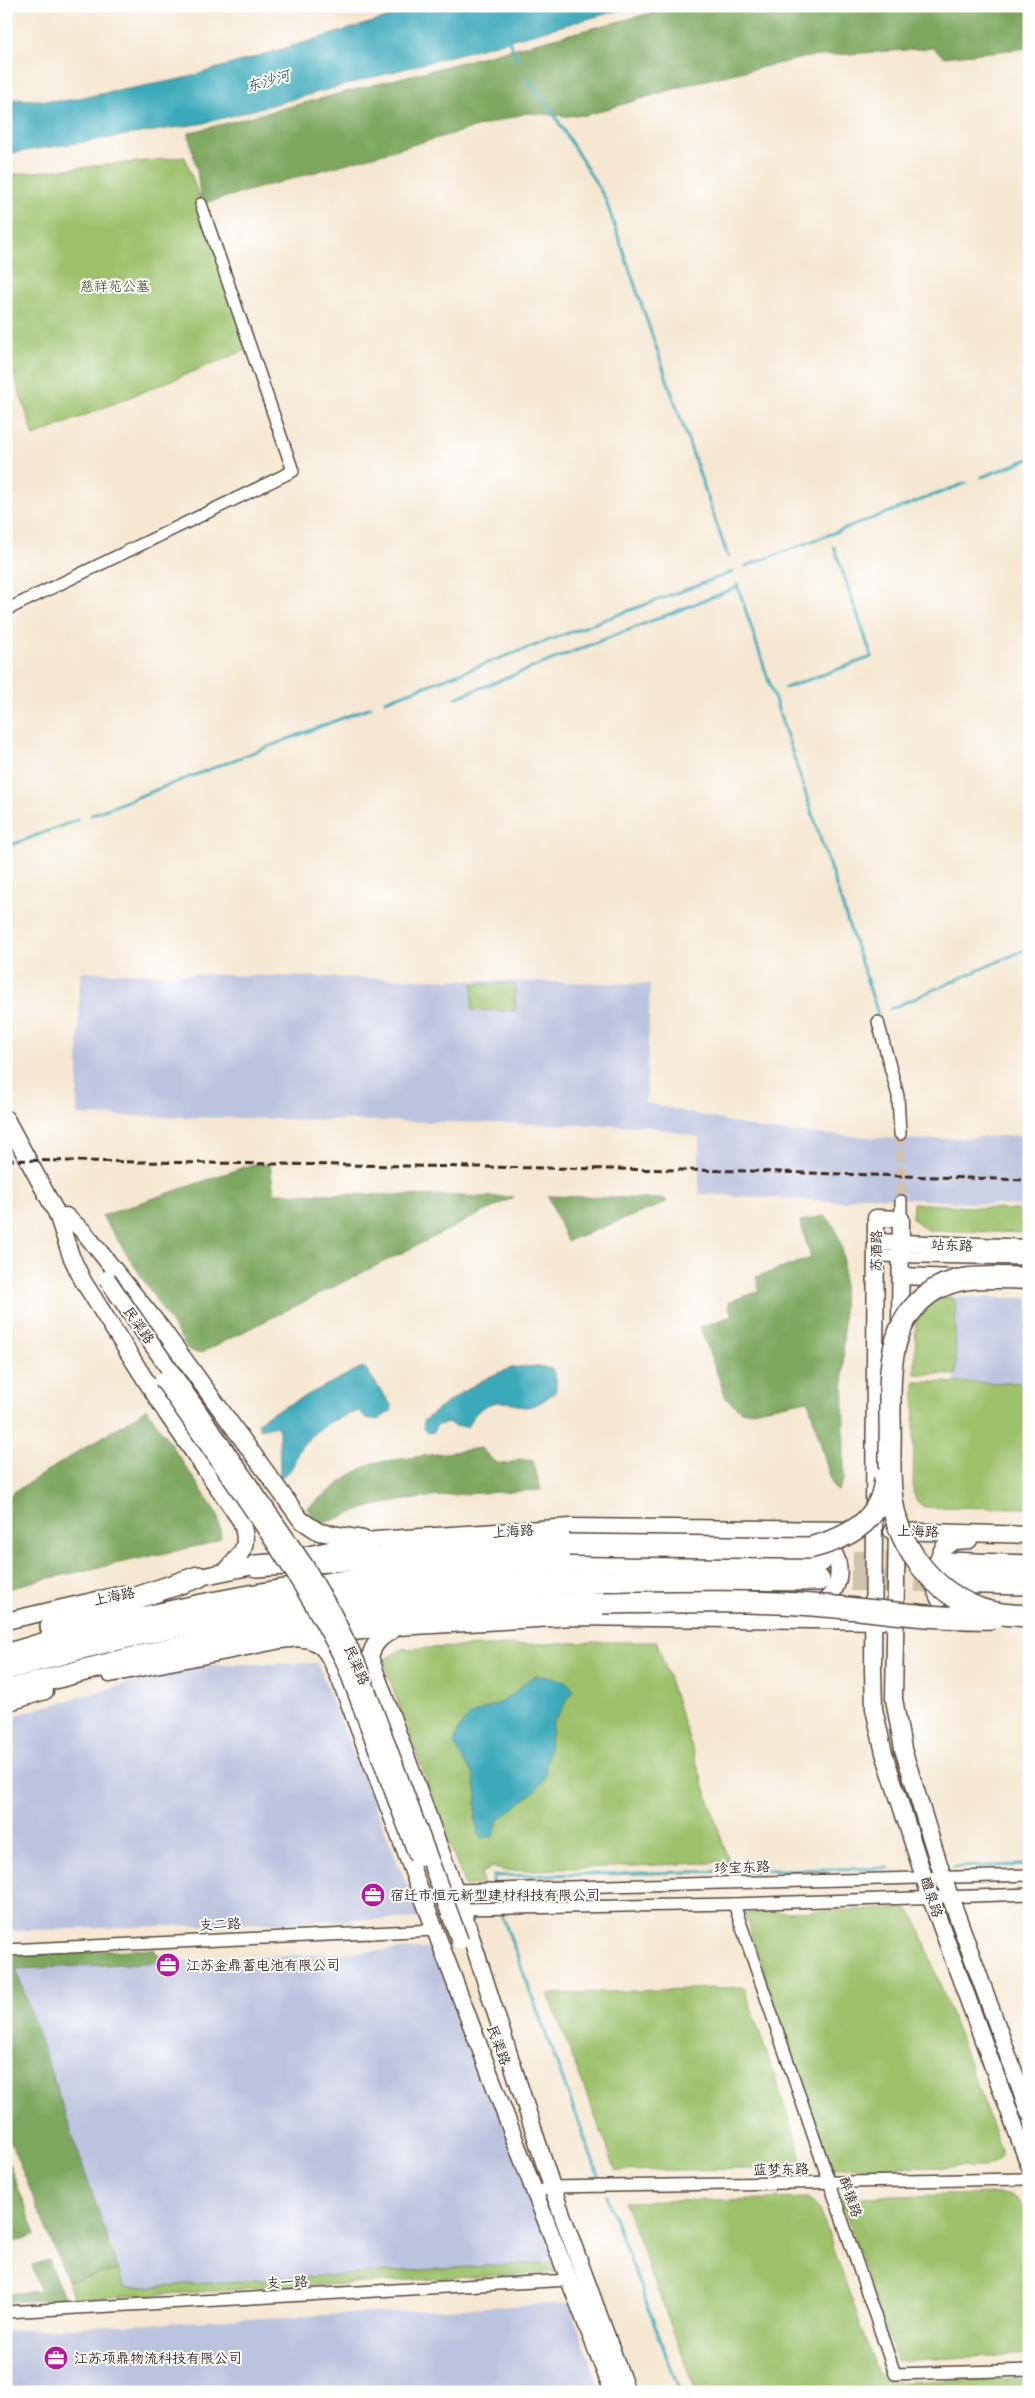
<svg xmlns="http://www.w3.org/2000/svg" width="1035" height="2398" viewBox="0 0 1035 2398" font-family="Mali,'LXGW WenKai TC',sans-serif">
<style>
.industrial{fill:#bcc3de}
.green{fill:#9cc16b;stroke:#6c7644}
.forest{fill:#7da75f;stroke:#5c683e}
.water{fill:#3ba9ba;stroke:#3b6a6c}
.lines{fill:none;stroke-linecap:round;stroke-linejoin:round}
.stream{stroke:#3ba9ba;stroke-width:3}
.street-tunnel{stroke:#d0c1ad;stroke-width:11;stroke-dasharray:11 5.5;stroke-linecap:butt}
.highway-tunnel{stroke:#d0c1ad;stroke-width:21;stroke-dasharray:21 11;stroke-linecap:butt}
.street-casing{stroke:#574639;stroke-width:14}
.secondary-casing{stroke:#574639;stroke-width:19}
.highway-casing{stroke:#574639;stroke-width:24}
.street{stroke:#fff;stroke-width:11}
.secondary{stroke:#fff;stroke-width:16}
.highway{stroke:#fff;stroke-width:21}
.rail{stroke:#3b2a1e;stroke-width:3;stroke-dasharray:8 4;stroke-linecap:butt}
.secondary-bridge-casing{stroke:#574639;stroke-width:19;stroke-linecap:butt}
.highway-bridge-casing{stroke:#574639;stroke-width:24;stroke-linecap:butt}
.secondary-bridge{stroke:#fff;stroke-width:16}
.highway-bridge{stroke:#fff;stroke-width:21}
.labels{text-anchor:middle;stroke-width:4;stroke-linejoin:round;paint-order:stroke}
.park-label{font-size:14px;fill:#5d5f39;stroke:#fff}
.street-label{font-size:14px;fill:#3b2a1e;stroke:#fff}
.poi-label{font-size:14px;fill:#3b2a1e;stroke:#fff;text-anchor:start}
.water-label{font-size:15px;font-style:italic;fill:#3b6364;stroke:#fff}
</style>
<rect width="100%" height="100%" fill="#fff"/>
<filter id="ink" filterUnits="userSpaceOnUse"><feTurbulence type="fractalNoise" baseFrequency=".02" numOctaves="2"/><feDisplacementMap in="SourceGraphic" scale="10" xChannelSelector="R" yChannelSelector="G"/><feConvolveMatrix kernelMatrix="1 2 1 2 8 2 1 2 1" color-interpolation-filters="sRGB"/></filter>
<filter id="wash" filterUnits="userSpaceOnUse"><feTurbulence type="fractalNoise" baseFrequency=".0096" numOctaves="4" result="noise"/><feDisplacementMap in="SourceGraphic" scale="20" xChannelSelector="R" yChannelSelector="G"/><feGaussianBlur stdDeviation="1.12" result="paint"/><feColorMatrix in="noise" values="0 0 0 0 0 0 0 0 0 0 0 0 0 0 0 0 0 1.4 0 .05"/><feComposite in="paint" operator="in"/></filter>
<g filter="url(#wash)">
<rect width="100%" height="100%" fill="#f5e7d1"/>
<g class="industrial">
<polygon points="80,972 650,984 646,1103 770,1131 917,1140 1029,1135 1029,1207 867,1196 858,1196 846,1202 699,1194 699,1137 647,1126 77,1115"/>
<polygon points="951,1297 1029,1298 1029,1383 955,1382 955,1303"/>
<polygon points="317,1663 420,1918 6,1931 6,1718 193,1665"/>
<polygon points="436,1948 555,2262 124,2288 16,1969"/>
<polygon points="569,2303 601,2392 6,2392 6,2331"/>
</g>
<g class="green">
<polygon points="185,157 251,348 34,436 6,351 6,175"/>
<polygon points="473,984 515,984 515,1011 472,1010"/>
<polygon points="913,1203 1029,1211 1029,1233 927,1230 912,1218"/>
<polygon points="951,1297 955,1303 956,1375 915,1374 916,1298"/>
<polygon points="915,1382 1029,1383 1029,1508 924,1507 917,1501 913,1492"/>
<polygon points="595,1642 657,1642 729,1862 506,1871 492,1867 481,1875 483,1884 465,1886 384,1664 385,1659 402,1649"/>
<polygon points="897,1909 908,1910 915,1917 1001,2150 1001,2156 997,2161 984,2167 830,2168 744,1913"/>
<polygon points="744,1987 799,2148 802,2159 800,2168 616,2171 548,1994"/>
<path d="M1003,2194C1009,2195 1015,2197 1020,2202C1035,2222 1029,2325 1029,2354L896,2361L842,2204V2197Z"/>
<polygon points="808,2198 820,2210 878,2374 885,2380 893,2382 1029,2378 1029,2392 696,2392 624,2202"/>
<polygon points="555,2262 560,2272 74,2299 68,2282 118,2270 124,2288"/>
</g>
<g class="forest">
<polygon points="678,6 1029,6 1029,48 944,57 933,48 807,57 697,82 587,115 565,116 527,113 201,204 197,170 188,133"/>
<polygon points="256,1163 270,1164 274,1193 514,1197 203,1352 194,1352 188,1349 102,1216"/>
<polygon points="548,1196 666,1199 666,1203 567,1241"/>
<path d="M824,1216C835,1221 842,1244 843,1256L844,1479L838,1491L833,1487L808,1400L746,1412L741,1411L726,1398L700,1327L732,1316L728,1302L760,1291L756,1277L811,1258L800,1221Z"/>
<polygon points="147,1409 218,1515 221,1538 207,1544 27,1583 6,1590 6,1497"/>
<path d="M481,1448L496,1463L507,1464L519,1459L533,1461L541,1490C483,1493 422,1494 366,1508C351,1512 337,1519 322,1524L312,1517L307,1508L351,1475L372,1463Z"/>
<polygon points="154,1949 158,1956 167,1955 169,1962 16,1969 118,2270 68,2282 6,2131 6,1955"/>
<polygon points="6,2156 36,2234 6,2245"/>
<polygon points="48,2260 65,2299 6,2302 6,2294 40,2291 32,2265"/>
</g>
<g class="water">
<polygon points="427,6 635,6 205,123 6,154 6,99 63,101 181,79"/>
<path d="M539,1366L552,1369L556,1379V1391C548,1398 536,1407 525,1407C520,1407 515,1404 510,1403C489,1399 476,1409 467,1427L454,1426L450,1423L437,1425L433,1432L428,1433L423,1429L424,1420C450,1400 481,1377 512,1368C521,1366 530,1367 539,1366Z"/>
<path d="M362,1367L366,1369L391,1405L392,1410L378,1420L366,1418L359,1411C334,1419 320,1425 302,1446C293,1457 297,1471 280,1477L279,1431L276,1425L260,1429L258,1423L264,1417Z"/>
<path d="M537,1676C549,1676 568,1678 573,1690L553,1723L544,1779L536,1790L498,1821L493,1836L481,1839L475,1821L477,1794L473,1775L454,1745C461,1705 490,1714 513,1694C522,1687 525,1679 537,1676Z"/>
</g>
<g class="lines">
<g class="stream">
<polyline points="507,37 519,61"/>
<polyline points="525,75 548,105 605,198 728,557"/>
<polyline points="982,477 1029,459"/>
<polyline points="746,566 966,483"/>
<polyline points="737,584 878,1014"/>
<polyline points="785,688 872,657 834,547"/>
<polyline points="455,698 738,587"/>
<polyline points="385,701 733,572"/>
<polyline points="91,815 371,707"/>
<polyline points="6,847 77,820"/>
<polyline points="890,1009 1029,948"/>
<polyline points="953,1867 1029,1865"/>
<polyline points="493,1885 493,1876 889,1868"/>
<polyline points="502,1915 600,2180"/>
<polyline points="606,2196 680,2392"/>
</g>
</g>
</g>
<g filter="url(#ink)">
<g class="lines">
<polyline class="street-tunnel" points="900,1134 901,1201"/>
<g class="highway-tunnel">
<polyline points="821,1561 916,1562"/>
<polyline points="819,1580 947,1582"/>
</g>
<defs>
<g id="street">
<polyline points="6,610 293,471 201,204"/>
<polyline points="878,1022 898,1096 900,1134"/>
<polyline points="901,1219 901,1201"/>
<polyline points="876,1256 1029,1259"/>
<polyline points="455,1890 1029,1875"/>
<polyline points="734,1904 895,2374 1029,2370"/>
<polyline points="462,1909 734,1904 1029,1894"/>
<polyline points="6,1950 435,1930"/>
<polyline points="535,2193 552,2187 1029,2179"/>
<polyline points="6,2312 570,2280"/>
</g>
<g id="secondary">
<polyline points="6,1119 64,1227"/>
<polyline points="66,1216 83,1231 162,1329 301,1520 319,1532 363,1539"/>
<path d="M58,1217L71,1256L83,1281L167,1414L241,1521C250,1546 243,1552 227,1570"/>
<polyline points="876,1242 1029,1248"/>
<polyline points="901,1276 956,1278"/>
<polyline points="900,1330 901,1219 876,1218 873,1671 874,1709 884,1753 930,1896 1029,2165"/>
<polyline points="897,1525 894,1699 903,1749 943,1877 1029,2113"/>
<polyline points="892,1531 1029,1535"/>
<polyline points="306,1555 375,1540 571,1527 855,1530"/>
<polyline points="186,1580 267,1563"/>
<path d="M814,1609C846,1591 846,1557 819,1535"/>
<path d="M964,1614C929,1610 929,1571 944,1547L955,1541L969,1540"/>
<polyline points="6,1621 123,1594"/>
<path d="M396,1628C383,1636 374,1641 370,1657L462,1909L552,2187L627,2392"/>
<path d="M302,1639C324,1639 331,1660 339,1677L535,2193L613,2392"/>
<polyline points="110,1674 281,1640 397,1627 572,1617 883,1621"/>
<polyline points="6,1703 45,1691"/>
</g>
<g id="highway">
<polyline points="946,1563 1029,1566"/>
<polyline points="256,1566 569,1545"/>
<polyline points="947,1582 1029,1584"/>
<polyline points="51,1627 198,1577"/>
<path d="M6,1655C191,1597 388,1569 581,1562C661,1559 741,1561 821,1561"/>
<path d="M6,1669C41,1660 75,1649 110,1641C341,1587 582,1577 819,1580"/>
<path d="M6,1691C94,1667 182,1644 271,1630C381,1612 492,1605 603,1603"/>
</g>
</defs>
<use href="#street" class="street-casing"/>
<use href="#secondary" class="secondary-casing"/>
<use href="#highway" class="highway-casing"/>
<use href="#street" class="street"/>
<use href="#secondary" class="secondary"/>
<use href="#highway" class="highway"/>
<polyline class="rail" points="6,1160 747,1171 1029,1180"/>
<defs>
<g id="secondary-bridge">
<polyline points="107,1279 306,1567 333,1614 357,1663 460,1941"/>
<path d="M163,1380C225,1471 294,1562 344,1661L418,1858"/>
</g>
<g id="highway-bridge">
<path d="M1029,1278C995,1278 955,1272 927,1295C888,1325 890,1372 890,1417C891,1443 888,1473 892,1500C899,1548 933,1592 980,1609C996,1615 1013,1615 1029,1616"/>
<path d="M569,1545L809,1548C847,1539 882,1521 885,1478"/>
<path d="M603,1603C673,1602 742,1600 812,1605C873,1609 933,1620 994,1618"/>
</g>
</defs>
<use href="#secondary-bridge" class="secondary-bridge-casing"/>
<use href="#highway-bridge" class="highway-bridge-casing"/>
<use href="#secondary-bridge" class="secondary-bridge"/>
<use href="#highway-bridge" class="highway-bridge"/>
</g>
</g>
<defs>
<symbol id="office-disc" viewBox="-11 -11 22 22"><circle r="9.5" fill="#b5179e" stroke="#fff"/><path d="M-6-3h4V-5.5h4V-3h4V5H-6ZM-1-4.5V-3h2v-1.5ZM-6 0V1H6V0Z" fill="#fff"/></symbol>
</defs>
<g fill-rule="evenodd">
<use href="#office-disc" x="359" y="1881" width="28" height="28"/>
<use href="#office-disc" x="154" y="1951" width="28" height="28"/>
<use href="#office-disc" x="42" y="2344" width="28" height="28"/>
</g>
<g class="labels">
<g class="park-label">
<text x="115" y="291">慈祥苑公墓</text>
</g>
<g class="street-label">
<text transform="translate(952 1245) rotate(2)" y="5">站东路</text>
<text transform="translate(876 1251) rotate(-89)" y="5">苏酒路</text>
<text transform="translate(139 1325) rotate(55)" y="5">民渠路</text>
<text transform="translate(513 1531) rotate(-4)" y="5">上海路</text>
<text transform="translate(918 1531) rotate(2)" y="5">上海路</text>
<text transform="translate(114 1596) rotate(-12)" y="5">上海路</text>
<text transform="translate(357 1665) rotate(66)" y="5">民渠路</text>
<text transform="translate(742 1867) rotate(-2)" y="5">珍宝东路</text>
<text transform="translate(932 1897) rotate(72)" y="5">醴泉路</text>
<text transform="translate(220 1924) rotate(-3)" y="5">支二路</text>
<text transform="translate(499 2045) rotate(70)" y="5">民渠路</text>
<text transform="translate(781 2169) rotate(-1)" y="5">蓝梦东路</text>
<text transform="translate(851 2197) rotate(71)" y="5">醉猿路</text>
<text transform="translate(287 2282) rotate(-3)" y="5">支一路</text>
</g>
<g class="poi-label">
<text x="390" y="1900">宿迁市恒元新型建材科技有限公司</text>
<text x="186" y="1970">江苏金鼎蓄电池有限公司</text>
<text x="74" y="2363">江苏项鼎物流科技有限公司</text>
</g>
<g class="water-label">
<text transform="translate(268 81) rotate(-16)" y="5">东沙河</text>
</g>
</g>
<rect width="1035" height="2398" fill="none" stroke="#fff" stroke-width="25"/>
</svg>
